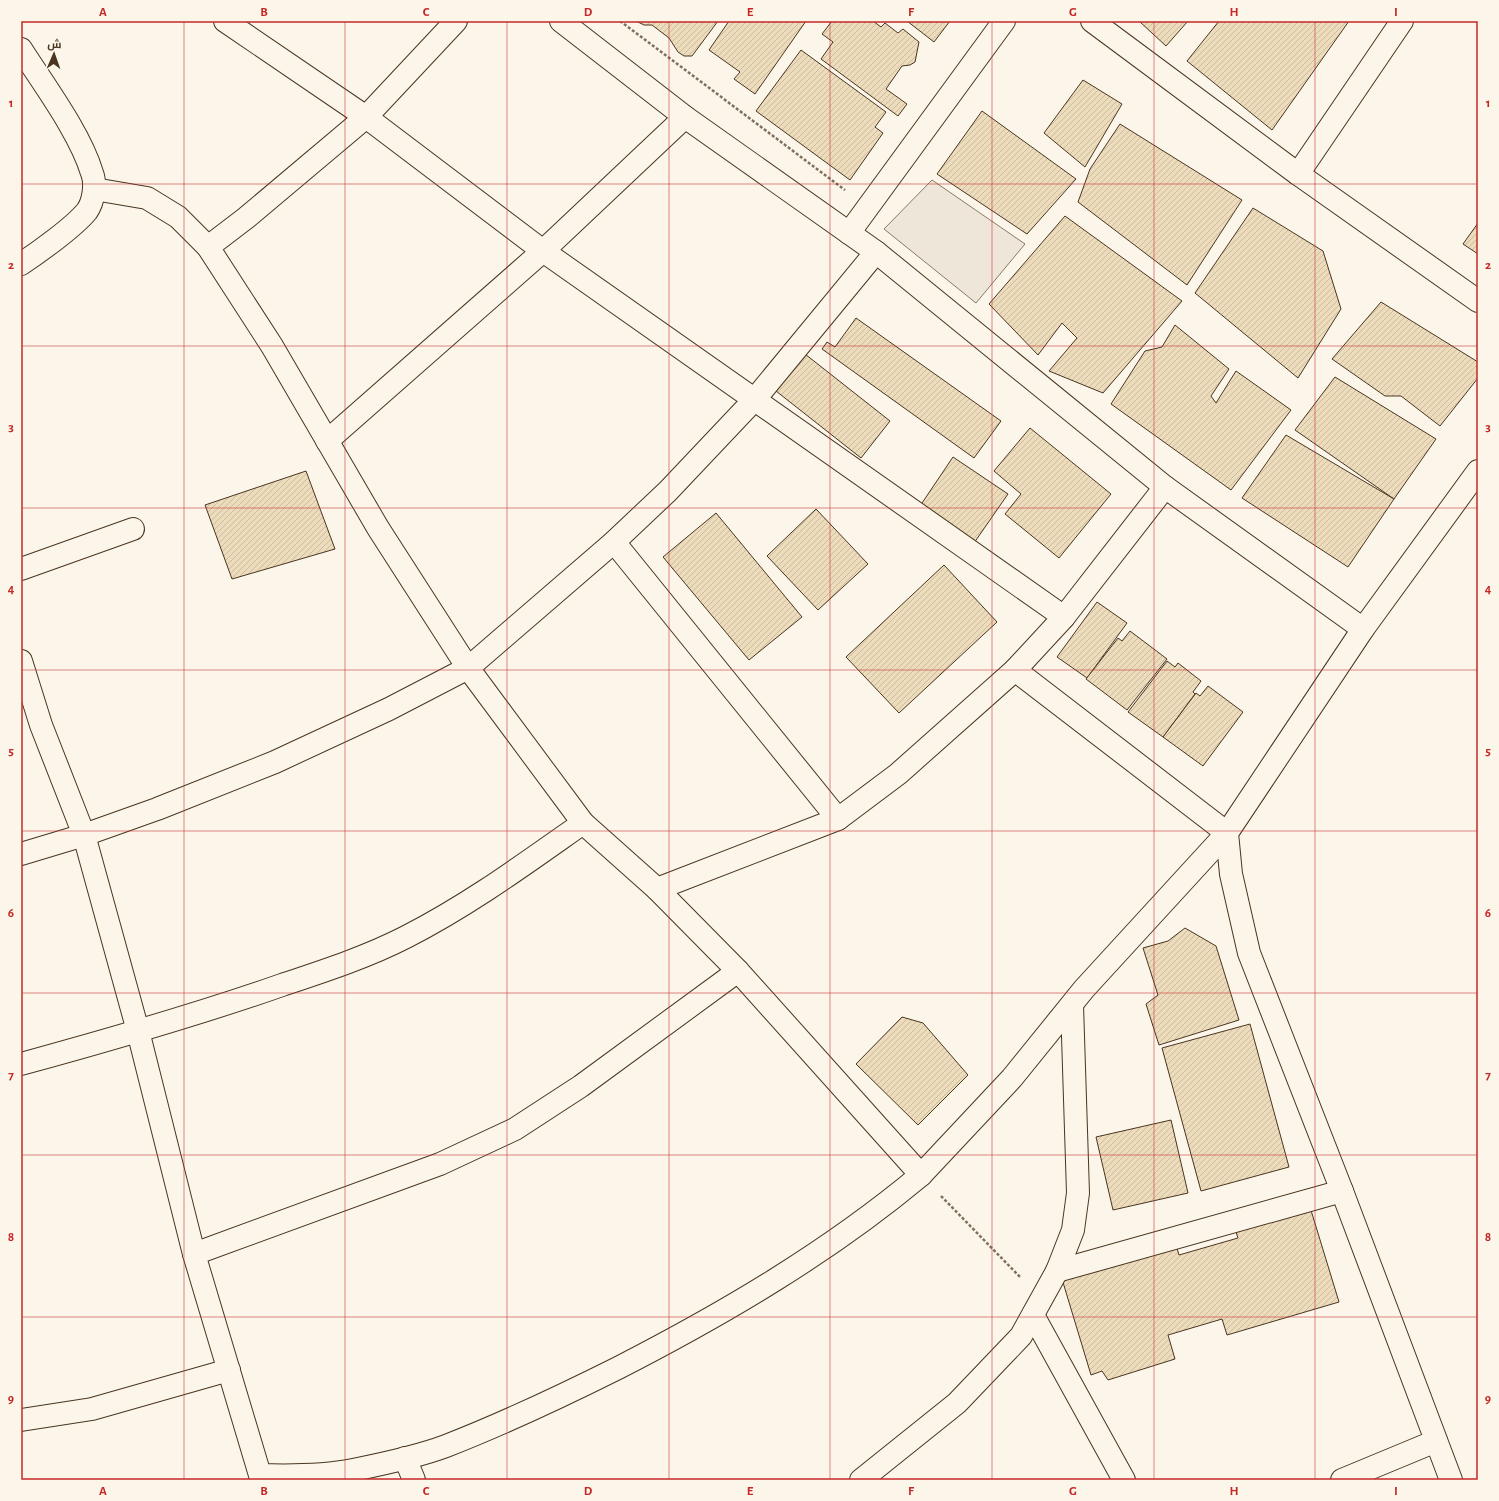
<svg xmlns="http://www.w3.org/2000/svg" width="1499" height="1501" viewBox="0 0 1499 1501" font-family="'Alegreya Sans',Cairo,sans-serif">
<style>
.grass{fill:#ede6d9;stroke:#887966}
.building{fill:url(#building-hatch);stroke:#4a3520}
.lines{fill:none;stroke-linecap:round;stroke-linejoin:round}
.minor-casing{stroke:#4a3520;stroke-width:24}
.path{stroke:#7f6f5c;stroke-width:2.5;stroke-dasharray:3 2;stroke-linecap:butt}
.minor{stroke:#fbf6e9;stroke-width:22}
.grid{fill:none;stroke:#c62828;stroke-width:1;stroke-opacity:0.55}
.neatline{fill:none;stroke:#c62828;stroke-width:1.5}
.grid-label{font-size:13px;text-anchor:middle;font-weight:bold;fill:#c62828}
</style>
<defs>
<pattern id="building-hatch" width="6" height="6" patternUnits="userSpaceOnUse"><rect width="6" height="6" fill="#ecdcbc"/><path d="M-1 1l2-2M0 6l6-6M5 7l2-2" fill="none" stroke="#ccbda1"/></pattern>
</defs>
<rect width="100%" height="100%" fill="#fbf6e9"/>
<polygon class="grass" points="932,180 1025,244 976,303 884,229"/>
<g class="building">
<polygon points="636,21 718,21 692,56 684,56 678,52 669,38 652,25 644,25"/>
<polygon points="729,21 806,21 755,94 734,79 740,72 709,50"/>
<polygon points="832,21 873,21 881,27 885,23 898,33 903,29 919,42 915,62 910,65 902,66 886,89 907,104 898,116 821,59 833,42 822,34"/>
<polygon points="907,21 950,21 934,42"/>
<polygon points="1139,21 1188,21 1166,46"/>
<polygon points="1219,21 1349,21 1272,130 1187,61"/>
<polygon points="801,50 886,112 875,127 883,133 850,180 756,111"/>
<polygon points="1083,80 1122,104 1085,167 1044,133"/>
<polygon points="982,111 1076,179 1027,234 937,174"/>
<polygon points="1120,124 1242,200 1187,285 1078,202 1090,169"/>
<polygon points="1253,208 1323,251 1341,309 1298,378 1195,293"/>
<polygon points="1065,216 1182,301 1103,393 1049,371 1077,338 1062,323 1038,355 989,304"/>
<polygon points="1478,223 1478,254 1463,244"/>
<polygon points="1381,302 1478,362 1478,378 1440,426 1401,396 1385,396 1332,359"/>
<polygon points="856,318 1001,421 974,458 822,349 827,342 835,347"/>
<polygon points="1175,325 1229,369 1211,396 1216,403 1236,371 1291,410 1231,490 1111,404 1145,351 1162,347"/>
<polygon points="805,354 890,421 861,458 776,391"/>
<polygon points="1335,377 1436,439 1394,499 1295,430"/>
<polygon points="1030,428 1111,494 1059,558 1005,514 1021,494 994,471"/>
<polygon points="1286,435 1394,499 1348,567 1242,498"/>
<polygon points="953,457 1008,494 974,543 920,506"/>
<polygon points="306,471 335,549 232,579 205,505"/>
<polygon points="816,509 868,564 818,610 767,556"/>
<polygon points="716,513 802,617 749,660 663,557"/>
<polygon points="944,565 997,622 899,713 846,657"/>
<polygon points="1097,602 1127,623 1087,678 1057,657"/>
<polygon points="1130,631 1167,659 1127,710 1086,679 1118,638 1122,641"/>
<polygon points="1167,661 1175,667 1178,663 1201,681 1193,692 1195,694 1163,737 1128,712"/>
<polygon points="1208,686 1243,712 1203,766 1163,737 1196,693 1200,696"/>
<polygon points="1185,928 1216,946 1239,1020 1159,1045 1146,1004 1158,995 1143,948 1168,941"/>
<polygon points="902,1017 923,1023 968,1075 918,1125 856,1064"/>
<polygon points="1250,1024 1289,1167 1201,1191 1162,1048"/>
<polygon points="1171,1120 1188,1193 1113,1210 1096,1137"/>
<polygon points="1310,1207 1339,1302 1227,1335 1222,1319 1168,1335 1175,1359 1108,1380 1102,1371 1091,1375 1062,1279 1176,1245 1179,1255 1238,1238 1235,1229"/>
</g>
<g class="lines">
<defs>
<g id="minor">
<polyline points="225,21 366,117 543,251 1064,617"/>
<polyline points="561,21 685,117 876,252 1165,487 1363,629 1227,833 1231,874 1249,953 1342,1191 1451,1480"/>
<polyline points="1092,21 1298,174 1478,301"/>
<path d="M21,49C44,85 80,133 92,173C96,183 94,201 87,211C74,227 39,252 21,264"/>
<polyline points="1298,174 1402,21"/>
<polyline points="94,189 147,198 178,217 208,247"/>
<polyline points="849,233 1004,21"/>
<polyline points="327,441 543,251 685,117"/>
<polyline points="614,542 838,819"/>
<polyline points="21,569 133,529"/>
<polyline points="1363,629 1478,471"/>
<path d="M21,661L41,725L84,835L138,1031L194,1254L260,1475C291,1476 322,1476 353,1470C383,1464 417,1457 446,1446C505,1423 562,1396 618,1368C725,1313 829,1252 921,1175L738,971L657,889L583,823L468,668L378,528L272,346L208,247L246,218L366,117L456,21"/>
<polyline points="21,854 84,835 157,809 275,762 389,709 468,668 614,542 668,491 755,399 876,252"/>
<polyline points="657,889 838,819 898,774 1015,670 1064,617 1165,487"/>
<path d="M21,1064C109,1040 196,1015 282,985C324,971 367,957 406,937C469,905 526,863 583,823"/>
<polyline points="921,1175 1012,1078 1084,989 1227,833 1015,670"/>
<polyline points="194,1254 440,1164 515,1129 581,1086 738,971"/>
<polyline points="1057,1271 1342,1191"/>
<polyline points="1033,1315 1124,1480"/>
<polyline points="21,1420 92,1409 229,1370"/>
<polyline points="405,1458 414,1480"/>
<polyline points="861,1480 957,1403 1021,1336 1057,1271 1073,1230 1078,1193 1072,1005"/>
<polyline points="1342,1480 1436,1441"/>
</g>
</defs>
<use href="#minor" class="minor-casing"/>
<g class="path">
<polyline points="620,21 845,190"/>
<polyline points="941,1196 1021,1278"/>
</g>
<use href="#minor" class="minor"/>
</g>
<path class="grid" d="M184,21V1480M345,21V1480M507,21V1480M669,21V1480M830,21V1480M992,21V1480M1154,21V1480M1315,21V1480M21,184H1478M21,346H1478M21,508H1478M21,670H1478M21,831H1478M21,993H1478M21,1155H1478M21,1317H1478"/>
<rect width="1499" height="1501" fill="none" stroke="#fbf6e9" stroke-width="44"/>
<g transform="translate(54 54) rotate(2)" stroke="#fbf6e9" stroke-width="3" paint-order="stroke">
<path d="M0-3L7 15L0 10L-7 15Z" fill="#4a3520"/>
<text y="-6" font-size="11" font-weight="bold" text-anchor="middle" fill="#4a3520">ش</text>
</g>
<rect x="22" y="22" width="1455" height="1457" class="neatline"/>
<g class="grid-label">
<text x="103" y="16">A</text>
<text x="264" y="16">B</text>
<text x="426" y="16">C</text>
<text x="588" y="16">D</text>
<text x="750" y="16">E</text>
<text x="911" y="16">F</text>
<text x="1073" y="16">G</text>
<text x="1234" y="16">H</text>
<text x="1396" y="16">I</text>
<text x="11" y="107">1</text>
<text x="1488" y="107">1</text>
<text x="11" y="269">2</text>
<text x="1488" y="269">2</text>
<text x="11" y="431">3</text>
<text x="1488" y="431">3</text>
<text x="11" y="593">4</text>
<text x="1488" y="593">4</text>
<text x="11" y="755">5</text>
<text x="1488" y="755">5</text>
<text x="11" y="917">6</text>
<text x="1488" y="917">6</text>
<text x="11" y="1079">7</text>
<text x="1488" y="1079">7</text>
<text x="11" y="1241">8</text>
<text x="1488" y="1241">8</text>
<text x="11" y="1403">9</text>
<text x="1488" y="1403">9</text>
<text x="103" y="1495">A</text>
<text x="264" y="1495">B</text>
<text x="426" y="1495">C</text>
<text x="588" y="1495">D</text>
<text x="750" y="1495">E</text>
<text x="911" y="1495">F</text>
<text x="1073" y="1495">G</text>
<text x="1234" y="1495">H</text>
<text x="1396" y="1495">I</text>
</g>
</svg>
